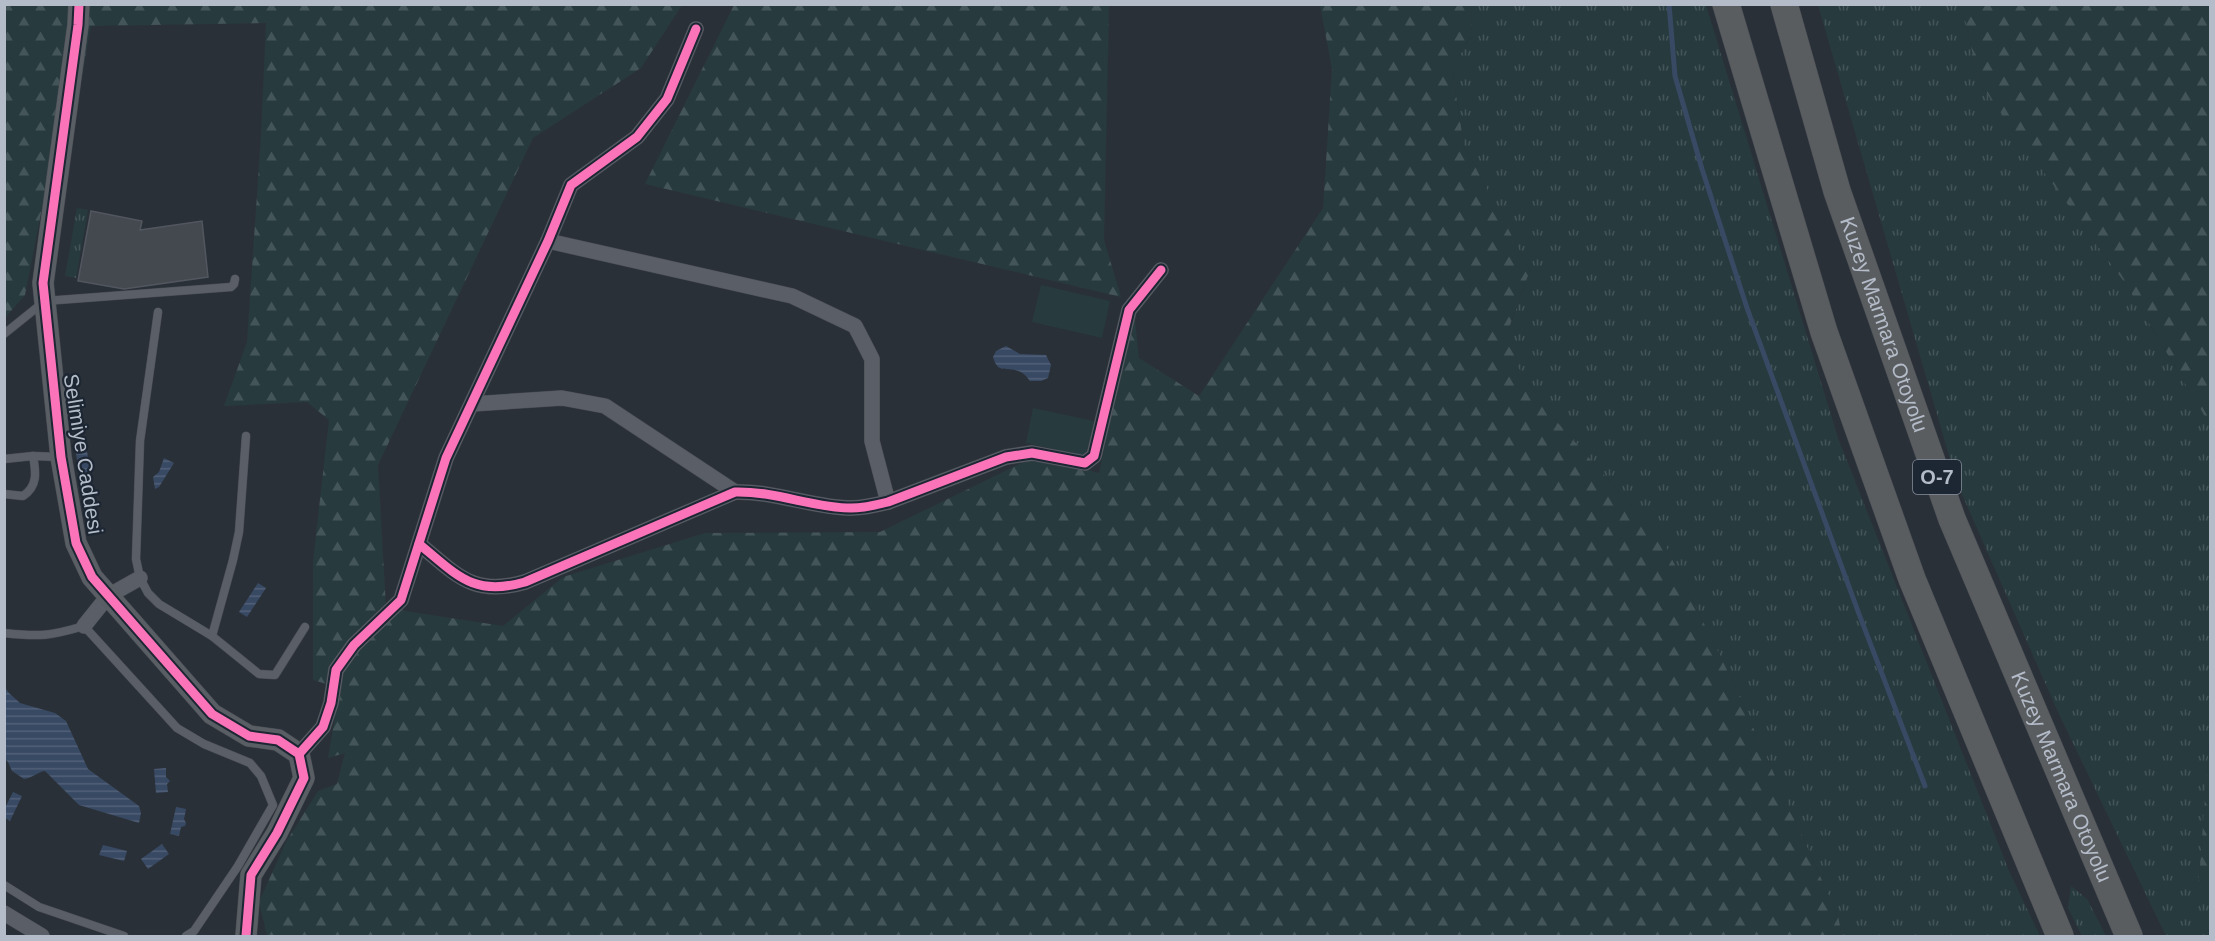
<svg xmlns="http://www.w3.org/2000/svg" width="2215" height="941" viewBox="0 0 2215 941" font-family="Arial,sans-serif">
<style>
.grass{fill:url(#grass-tufts)}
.forest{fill:url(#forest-firs)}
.garden{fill:#273a3e}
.water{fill:url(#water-rules)}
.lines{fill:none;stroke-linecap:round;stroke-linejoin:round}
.stream{stroke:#384963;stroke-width:5}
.building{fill:#444950;stroke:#52575f;stroke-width:1.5}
.lane-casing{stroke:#484c53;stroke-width:9}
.street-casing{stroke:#484c53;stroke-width:16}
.secondary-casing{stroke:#484c53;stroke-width:22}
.highway-casing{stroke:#474c53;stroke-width:28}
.lane{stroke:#5a5e66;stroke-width:8}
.street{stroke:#5a5e66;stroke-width:15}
.secondary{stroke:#595d64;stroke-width:21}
.highway{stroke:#5a5d60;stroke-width:27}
.cycleway-casing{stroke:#1d2633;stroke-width:13}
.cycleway{stroke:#fb73b8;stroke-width:9}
.labels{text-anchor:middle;stroke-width:4.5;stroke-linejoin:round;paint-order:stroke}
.shield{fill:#1d2633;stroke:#878f9c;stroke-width:1.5}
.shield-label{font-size:20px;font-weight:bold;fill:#b4bcc9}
.street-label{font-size:21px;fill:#b4bcc9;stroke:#1d2633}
</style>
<defs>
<pattern id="grass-tufts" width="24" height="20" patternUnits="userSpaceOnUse" patternTransform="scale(1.5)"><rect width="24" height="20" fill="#273a3e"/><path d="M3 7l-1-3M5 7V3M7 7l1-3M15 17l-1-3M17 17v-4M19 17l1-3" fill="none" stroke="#445559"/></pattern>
<pattern id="forest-firs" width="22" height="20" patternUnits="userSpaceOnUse" patternTransform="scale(1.5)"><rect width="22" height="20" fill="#273a3e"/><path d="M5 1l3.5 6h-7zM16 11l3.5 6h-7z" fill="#445559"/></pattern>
<pattern id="water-rules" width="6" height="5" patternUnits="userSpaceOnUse" patternTransform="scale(1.5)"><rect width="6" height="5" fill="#384963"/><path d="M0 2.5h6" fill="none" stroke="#526178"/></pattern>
</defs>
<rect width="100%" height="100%" fill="#2a3038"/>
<g class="grass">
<polygon points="1472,5 1706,5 1838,438 2009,871 2040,936 1842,936 1838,916 1730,676 1663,541 1550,414 1517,366 1509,329 1530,270 1464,146 1452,68 1471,36"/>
<polygon points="1818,5 1962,5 1979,83 2125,283 2210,425 2210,730 2199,879 2210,893 2210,936 2166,936 2058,712 1957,483"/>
<polygon points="77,208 88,210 76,278 65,276"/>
<polygon points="2071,886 2087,899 2106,936 2082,936 2068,908"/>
</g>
<g class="forest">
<polygon points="5,5 682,5 641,68 533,138 378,465 386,608 503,626 563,577 705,533 880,532 1036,456 1099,473 1134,311 1139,358 1199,396 1323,208 1332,69 1320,5 1472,5 1471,36 1452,69 1464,146 1530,270 1509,328 1517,366 1550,414 1663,541 1730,676 1838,916 1842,936 267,936 259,902 286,842 318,791 337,784 345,753 328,758 340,688 313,680 313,561 329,420 307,402 224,406 247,342 261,135 266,23 91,26 78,99 60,116 25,295 5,318"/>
<polygon points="734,5 1109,5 1104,240 1121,297 645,184"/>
<polygon points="1962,5 2210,5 2210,425 2125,283 1979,83"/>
<polygon points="2210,730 2210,893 2199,879"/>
</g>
<g class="garden">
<polygon points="1041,285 1110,301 1102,338 1032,322"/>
<polygon points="1033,408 1094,421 1086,456 1026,443"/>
</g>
<g class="water">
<path d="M1006,346L1020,354L1046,355L1051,365L1048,378L1041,381H1030C1027,377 1023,372 1018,371C1006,366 998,375 993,357L996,351Z"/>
<polygon points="86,445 90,470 84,476 79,472 75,447"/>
<polygon points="164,458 174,463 159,487 155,489 153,477 159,472"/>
<polygon points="258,583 266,588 247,617 239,612"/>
<path d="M4,686L9,693L20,703L55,713L66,721L88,769L139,806L141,813L139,823L79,805L45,771C38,772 32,778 24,779L12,771L8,762L5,759Z"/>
<polygon points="166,768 166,777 170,781 167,784 168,792 156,793 154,769"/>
<polygon points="13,792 22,796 10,821 5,818 5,808"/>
<polygon points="176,807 186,809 184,819 186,823 185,826 181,827 179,836 170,834"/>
<polygon points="162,844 169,854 148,869 141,859"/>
<polygon points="103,845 127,851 124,861 99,855"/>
</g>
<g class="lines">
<polyline class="stream" points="1669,4 1675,76 1702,169 1747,308 1859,614 1925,786"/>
</g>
<polygon class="building" points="91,211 142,221 140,230 202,221 208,277 124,289 78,281"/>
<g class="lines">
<defs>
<g id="lane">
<polyline points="158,312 140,441 136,559 140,578 148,593 159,604 212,636 259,674 275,675 305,627"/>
<polyline points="4,334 45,301 231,287 234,284 235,279"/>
<polyline points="4,459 33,456 59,457"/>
<path d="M4,494L23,496C38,486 36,472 33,456"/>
<path d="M4,633C40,637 50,636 84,626L177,728L204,744L250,763L261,776L273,805L238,866L194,931L186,936"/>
<polyline points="212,636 233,560 239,532 246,436"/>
<polyline points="4,885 39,907 124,936"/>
</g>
<g id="street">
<polyline points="548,241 792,296 855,326 872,359 872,441 888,502"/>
<polyline points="472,404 562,398 605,406 735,492"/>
<path d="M419,544C457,575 473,597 525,582L735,492C776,491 814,508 851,508C864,508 876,505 888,502L1006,457L1032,453L1085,463L1094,456L1129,310L1161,270"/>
<polyline points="84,626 108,596 140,578"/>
<polyline points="299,754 323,727 331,703 336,670 354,645 401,600 446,458 548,241 571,185 637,137 667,99 696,29"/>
<polyline points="4,913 42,936"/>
</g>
<polyline id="secondary" points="79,4 78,25 43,283 61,457 76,543 92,577 212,714 249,736 278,740 299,754 304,778 277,833 251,875 246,936"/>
<g id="highway">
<polyline points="1726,4 1824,332 1912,579 2060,936"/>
<path id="s1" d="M1784,4L1837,191L1952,519L2129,936"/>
</g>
</defs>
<use href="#lane" class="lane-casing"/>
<use href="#street" class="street-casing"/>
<use href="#secondary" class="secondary-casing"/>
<use href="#highway" class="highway-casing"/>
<use href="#lane" class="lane"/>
<use href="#street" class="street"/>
<use href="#secondary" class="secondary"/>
<use href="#highway" class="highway"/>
<defs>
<g id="cycleway">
<polyline points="79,4 78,25 43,283 61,457 76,543 92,577 212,714 249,736 278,740 299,754 304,778 277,833 251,875 246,936"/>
<path d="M419,544C457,575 473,597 525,582L735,492C776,491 814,508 851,508C864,508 876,505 888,502L1006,457L1032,453L1085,463L1094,456L1129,310L1161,270"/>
<polyline points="299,754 323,727 331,703 336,670 354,645 401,600 446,458 548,241 571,185 637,137 667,99 696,29"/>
</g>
</defs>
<use href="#cycleway" class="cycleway-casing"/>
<use href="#cycleway" class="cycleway"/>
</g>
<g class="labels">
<rect class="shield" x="1913" y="460" width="48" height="34" rx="4.5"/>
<g class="shield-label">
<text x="1937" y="484">O-7</text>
</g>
<g class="street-label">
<text dy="7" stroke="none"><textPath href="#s1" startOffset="336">Kuzey Marmara Otoyolu</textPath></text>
<text transform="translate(83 454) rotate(81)" y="7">Selimiye Caddesi</text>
<text dy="7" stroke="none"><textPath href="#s1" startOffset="822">Kuzey Marmara Otoyolu</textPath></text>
</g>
</g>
<rect width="2215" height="941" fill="none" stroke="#b4bcc9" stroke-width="12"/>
</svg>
